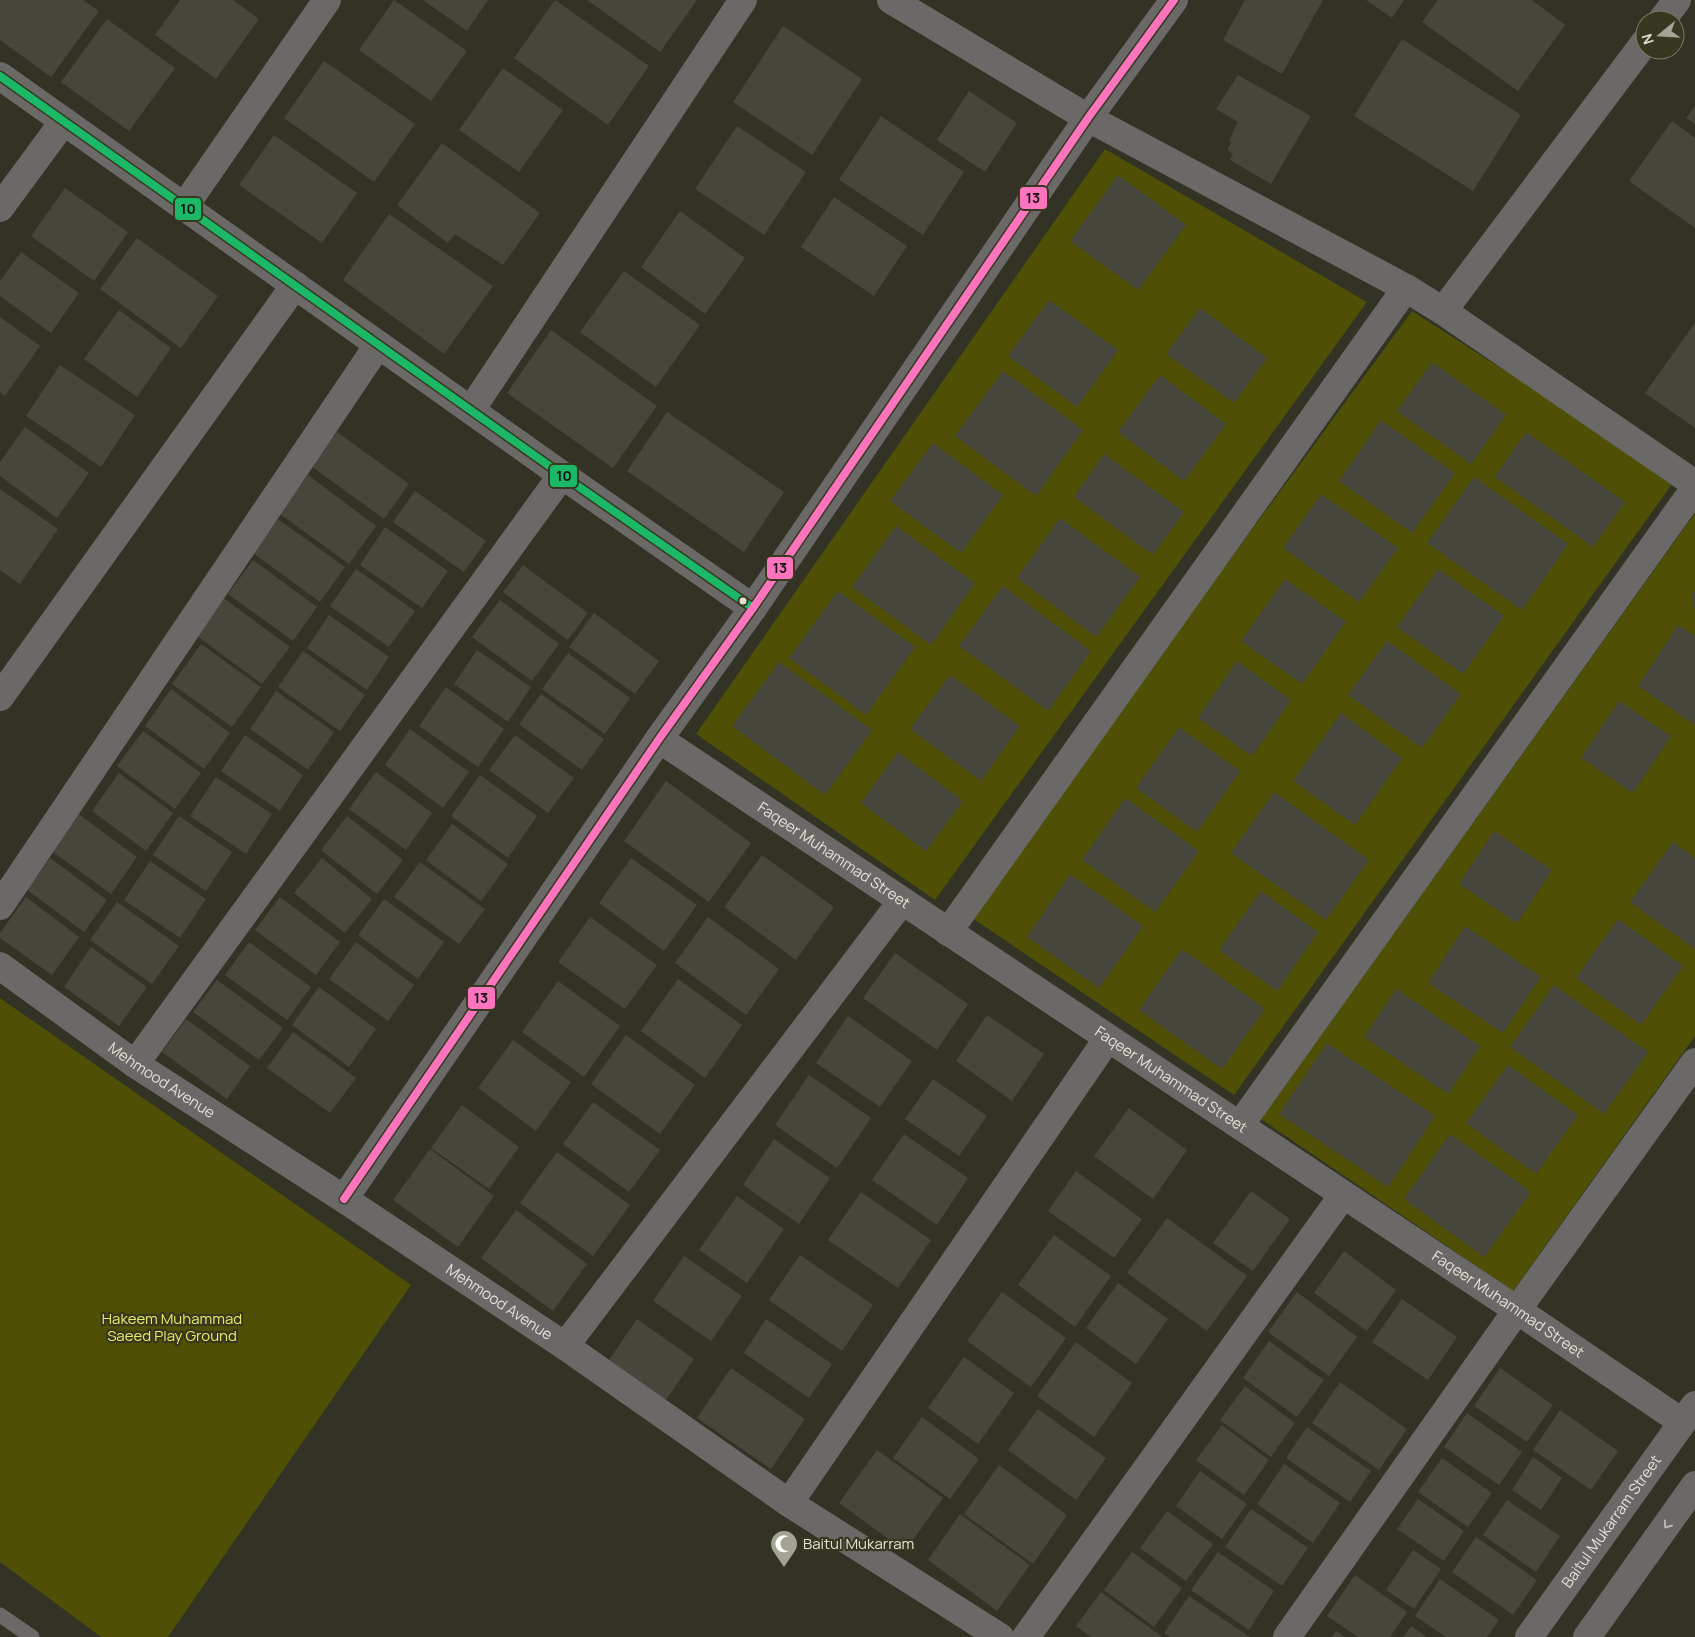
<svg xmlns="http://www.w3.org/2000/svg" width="1695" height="1637" viewBox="0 0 1695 1637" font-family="Manrope,sans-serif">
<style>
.green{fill:#4f4f05}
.building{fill:#46463c}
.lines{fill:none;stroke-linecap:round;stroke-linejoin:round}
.service{stroke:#6b6868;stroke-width:15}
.minor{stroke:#6b6868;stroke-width:28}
.bus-1-casing{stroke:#37381f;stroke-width:11}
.bus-2-casing{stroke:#37381f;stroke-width:11}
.bus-1{stroke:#1ab867;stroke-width:8}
.bus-2{stroke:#fc73be;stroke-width:8}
.oneway{stroke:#b7b7ad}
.bus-dot{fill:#e0e1d2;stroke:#37381f;stroke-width:2}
.labels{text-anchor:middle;stroke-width:4.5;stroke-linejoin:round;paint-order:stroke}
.street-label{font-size:15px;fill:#e0e1d2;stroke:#37381f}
.park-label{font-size:15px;fill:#e7ec67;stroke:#37381f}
.poi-label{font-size:15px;fill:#e0e1d2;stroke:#37381f;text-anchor:start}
.line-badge{stroke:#37381f;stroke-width:2}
.pale-badge-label{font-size:14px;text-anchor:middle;font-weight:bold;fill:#111}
</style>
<rect width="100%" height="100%" fill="#323225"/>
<g class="green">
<polygon points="1105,149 1367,302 935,900 696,734"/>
<polygon points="1412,311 1675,480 1234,1095 969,916"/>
<polygon points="1695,513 1695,1036 1513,1291 1261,1119"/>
<polygon points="0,998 411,1285 168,1637 101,1637 0,1562"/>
</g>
<g class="building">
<polygon points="0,0 83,0 99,11 51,77 0,40"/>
<polygon points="180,0 233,0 259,19 216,79 155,35"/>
<polygon points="394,0 467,51 431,101 359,50"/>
<polygon points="423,0 488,0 467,31"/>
<polygon points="555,0 649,66 608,125 514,58"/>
<polygon points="587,0 697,0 660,52"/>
<polygon points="1245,0 1323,0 1282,74 1223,40"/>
<polygon points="1366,0 1404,0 1392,18"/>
<polygon points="1438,0 1532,0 1565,25 1518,91 1422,22"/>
<polygon points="107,19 175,68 129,131 61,82"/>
<polygon points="783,26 862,79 812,155 733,102"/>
<polygon points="1402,39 1521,115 1473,191 1354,116"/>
<polygon points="324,61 415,124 374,182 284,118"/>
<polygon points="503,68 563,110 519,172 459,130"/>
<polygon points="1238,75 1311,116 1271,184 1230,160 1233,154 1227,150 1231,143 1229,140 1238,122 1216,109"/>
<polygon points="969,91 1017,123 985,172 937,140"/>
<polygon points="1695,106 1695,124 1686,118"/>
<polygon points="881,116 964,172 923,235 839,180"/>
<polygon points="1672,121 1695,138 1695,228 1629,181"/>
<polygon points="737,126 806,172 764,235 695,189"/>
<polygon points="274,135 357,193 322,243 239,185"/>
<polygon points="442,143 540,213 503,265 455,234 448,243 397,205"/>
<polygon points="1118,175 1186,225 1138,290 1070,241"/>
<polygon points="65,188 128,232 94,281 31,236"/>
<polygon points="834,197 907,246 874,296 801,247"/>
<polygon points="680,211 745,258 705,314 641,267"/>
<polygon points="389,214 493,286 444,354 343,280"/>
<polygon points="137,238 218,296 181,348 100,289"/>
<polygon points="21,252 79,293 51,333 0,296 0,281"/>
<polygon points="624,271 700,325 656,387 580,332"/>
<polygon points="1049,300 1118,350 1077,407 1008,356"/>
<polygon points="1200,308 1267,358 1234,403 1166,354"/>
<polygon points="119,310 171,348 137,397 84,359"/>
<polygon points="0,317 40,346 5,396 0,392"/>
<polygon points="1695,323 1695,428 1645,393"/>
<polygon points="551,330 657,406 613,468 507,393"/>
<polygon points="1432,362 1506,415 1471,464 1397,411"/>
<polygon points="60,365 135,415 101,467 26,416"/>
<polygon points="1003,371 1083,430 1036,496 955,436"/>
<polygon points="1160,375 1226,424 1184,481 1118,432"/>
<polygon points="667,412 784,492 744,552 627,471"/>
<polygon points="1381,420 1455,473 1412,533 1339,481"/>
<polygon points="25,427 89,473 57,518 0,476 0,462"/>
<polygon points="337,432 409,484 384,519 311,466"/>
<polygon points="1526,432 1625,502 1593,547 1495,477"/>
<polygon points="933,443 1003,495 961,553 890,501"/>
<polygon points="1104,454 1184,512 1153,555 1074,497"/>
<polygon points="308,475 376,526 349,564 280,514"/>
<polygon points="1474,477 1568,544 1522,610 1427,543"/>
<polygon points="0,489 58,529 20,584 0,570"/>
<polygon points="415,491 486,541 464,572 393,522"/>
<polygon points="1321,494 1398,548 1359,602 1283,548"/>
<polygon points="1060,518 1140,577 1096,637 1017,578"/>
<polygon points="278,519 345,567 320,602 253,553"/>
<polygon points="896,526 975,583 931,645 852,587"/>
<polygon points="385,527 448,571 422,608 360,565"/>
<polygon points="253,560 317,607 293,641 228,594"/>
<polygon points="523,565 588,613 568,640 503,592"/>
<polygon points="356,569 415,611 389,647 330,606"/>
<polygon points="1438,569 1504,616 1463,674 1397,627"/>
<polygon points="1285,579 1346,622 1302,684 1241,641"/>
<polygon points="1003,586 1091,651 1048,711 959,646"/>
<polygon points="838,591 915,647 866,715 789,658"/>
<polygon points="1695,591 1695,609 1694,609 1691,592"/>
<polygon points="221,596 290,647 262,684 194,634"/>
<polygon points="500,600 559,644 532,681 472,637"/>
<polygon points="594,613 659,661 635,694 569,647"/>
<polygon points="329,615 389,657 367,690 307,648"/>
<polygon points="1678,625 1695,636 1695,725 1638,686"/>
<polygon points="1387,641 1461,694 1422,748 1348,695"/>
<polygon points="201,644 261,687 232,727 172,684"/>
<polygon points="477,650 531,687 508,722 454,684"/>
<polygon points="303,651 365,695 340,731 278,687"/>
<polygon points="568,653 630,698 605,734 542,689"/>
<polygon points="1237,661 1291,700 1252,756 1198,718"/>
<polygon points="779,662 872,730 825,795 732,726"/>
<polygon points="950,675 1020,726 981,781 910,729"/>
<polygon points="446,687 504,729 478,767 419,726"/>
<polygon points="171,689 230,733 204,769 145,726"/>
<polygon points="276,691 334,732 308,770 250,729"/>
<polygon points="541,694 604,739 582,770 519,724"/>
<polygon points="1619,701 1671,736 1633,793 1581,758"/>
<polygon points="1341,713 1402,758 1355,825 1293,781"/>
<polygon points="1179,727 1240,771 1197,832 1136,788"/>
<polygon points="410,729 469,772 443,808 385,765"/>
<polygon points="143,731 201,773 175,809 117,766"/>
<polygon points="245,735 303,775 280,811 221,771"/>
<polygon points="515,735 574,778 548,813 489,770"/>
<polygon points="898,752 963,801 926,851 861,803"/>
<polygon points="376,772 432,813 406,850 349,809"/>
<polygon points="119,773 173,813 146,851 92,811"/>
<polygon points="480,775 537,816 508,858 451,816"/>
<polygon points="216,777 272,814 246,854 190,816"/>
<polygon points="666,781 751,843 709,902 624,841"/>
<polygon points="1274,792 1369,860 1326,920 1231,853"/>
<polygon points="1125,798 1199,851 1155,912 1082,860"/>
<polygon points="73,810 137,857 111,894 46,847"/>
<polygon points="179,816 232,852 206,891 153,855"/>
<polygon points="347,816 403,860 377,894 321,850"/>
<polygon points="452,824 508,864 481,901 426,860"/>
<polygon points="1494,831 1552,870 1517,923 1459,884"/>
<polygon points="1673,842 1695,858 1695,949 1630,902"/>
<polygon points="762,855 834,907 796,960 724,907"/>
<polygon points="50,858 107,900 84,932 27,890"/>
<polygon points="322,858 372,899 345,933 294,893"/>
<polygon points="631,858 697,905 664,951 599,903"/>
<polygon points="150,861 206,899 180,938 124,900"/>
<polygon points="420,862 485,909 459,944 394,897"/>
<polygon points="1070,874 1143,926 1099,988 1027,937"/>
<polygon points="1261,891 1318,932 1277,991 1219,950"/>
<polygon points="26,897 79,937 52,975 0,938 0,933"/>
<polygon points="280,897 340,942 316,975 255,930"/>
<polygon points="384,899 444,942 418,979 358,935"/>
<polygon points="117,902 179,946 152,984 90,940"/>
<polygon points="590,917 657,965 625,1009 558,962"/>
<polygon points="708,917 779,969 746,1015 675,963"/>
<polygon points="1618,919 1683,966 1641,1025 1576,978"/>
<polygon points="1465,926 1541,977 1503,1033 1428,983"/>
<polygon points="249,942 311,987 287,1020 225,975"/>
<polygon points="356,942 414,985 388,1021 329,979"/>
<polygon points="91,947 147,987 119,1026 64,987"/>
<polygon points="1182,949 1265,1009 1222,1069 1139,1010"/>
<polygon points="895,953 968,1004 937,1050 863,998"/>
<polygon points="678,979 742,1025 705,1078 641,1031"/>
<polygon points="217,980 283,1028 259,1060 193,1012"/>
<polygon points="558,981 620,1026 584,1077 522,1032"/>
<polygon points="1554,985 1648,1052 1604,1114 1510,1047"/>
<polygon points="319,987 376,1029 349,1067 292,1025"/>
<polygon points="1396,989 1480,1046 1448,1094 1364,1037"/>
<polygon points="987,1015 1044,1054 1012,1101 956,1061"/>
<polygon points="848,1016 912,1061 880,1107 816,1063"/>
<polygon points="186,1019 250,1066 227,1099 162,1052"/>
<polygon points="293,1032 356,1078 330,1113 267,1068"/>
<polygon points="626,1035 695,1085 660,1134 591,1084"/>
<polygon points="513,1040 571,1082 536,1131 478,1088"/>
<polygon points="1327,1043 1435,1116 1388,1187 1279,1114"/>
<polygon points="1508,1065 1578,1115 1536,1174 1466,1123"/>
<polygon points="809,1075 871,1118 837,1168 775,1125"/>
<polygon points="933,1079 987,1116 959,1156 905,1119"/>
<polygon points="593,1102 660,1150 629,1192 563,1144"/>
<polygon points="462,1105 519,1147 489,1189 431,1148"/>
<polygon points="1129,1108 1187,1150 1153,1199 1094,1156"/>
<polygon points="904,1134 968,1178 937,1225 872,1180"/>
<polygon points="1450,1134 1531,1192 1484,1257 1404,1199"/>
<polygon points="774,1139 830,1178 799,1224 743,1185"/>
<polygon points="430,1149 494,1196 458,1247 393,1200"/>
<polygon points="557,1152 630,1205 593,1256 520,1203"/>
<polygon points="1076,1171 1142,1219 1114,1258 1048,1211"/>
<polygon points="1251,1191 1290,1219 1253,1271 1213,1243"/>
<polygon points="861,1192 931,1240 898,1288 828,1240"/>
<polygon points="737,1196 784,1229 747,1283 699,1250"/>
<polygon points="516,1210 587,1264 553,1311 481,1258"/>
<polygon points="1167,1218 1247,1276 1207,1331 1127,1273"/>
<polygon points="1054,1235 1111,1276 1075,1327 1018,1285"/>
<polygon points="1344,1251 1396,1290 1367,1331 1314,1293"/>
<polygon points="800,1255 873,1305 842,1351 769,1300"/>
<polygon points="684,1256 742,1296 711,1341 653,1301"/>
<polygon points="1118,1283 1168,1319 1136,1364 1086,1328"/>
<polygon points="1002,1292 1066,1338 1031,1387 967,1341"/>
<polygon points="1297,1292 1357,1337 1329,1376 1268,1332"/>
<polygon points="1402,1299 1457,1337 1428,1380 1372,1342"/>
<polygon points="637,1319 694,1359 666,1400 609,1360"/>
<polygon points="766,1319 832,1364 809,1398 744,1353"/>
<polygon points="1269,1341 1324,1380 1297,1417 1243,1378"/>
<polygon points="1076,1342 1132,1383 1094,1437 1037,1396"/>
<polygon points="964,1357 1014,1393 978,1444 928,1408"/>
<polygon points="731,1368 805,1419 771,1469 697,1418"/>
<polygon points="1500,1368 1553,1405 1527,1442 1474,1406"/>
<polygon points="1340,1382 1407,1429 1379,1470 1312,1423"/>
<polygon points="1245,1386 1295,1423 1271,1457 1220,1420"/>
<polygon points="1038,1409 1106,1458 1076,1500 1008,1450"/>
<polygon points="1560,1410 1618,1451 1591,1490 1533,1450"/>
<polygon points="1467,1413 1522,1452 1499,1485 1444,1447"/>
<polygon points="922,1417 979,1459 950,1499 893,1458"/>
<polygon points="1222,1425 1269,1460 1244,1495 1196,1460"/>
<polygon points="1307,1427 1371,1471 1350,1502 1286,1458"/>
<polygon points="877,1450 943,1498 905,1551 839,1503"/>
<polygon points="1533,1457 1562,1478 1541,1510 1512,1490"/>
<polygon points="1442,1458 1492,1493 1468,1527 1418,1492"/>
<polygon points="1284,1464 1340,1503 1313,1543 1257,1504"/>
<polygon points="999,1465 1067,1515 1033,1564 964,1514"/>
<polygon points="1200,1471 1247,1504 1222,1539 1176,1506"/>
<polygon points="1418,1499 1464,1531 1444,1561 1397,1529"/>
<polygon points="1507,1500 1560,1536 1536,1572 1483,1535"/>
<polygon points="1251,1509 1308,1548 1282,1586 1225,1547"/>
<polygon points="1167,1511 1213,1544 1186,1581 1140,1548"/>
<polygon points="960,1514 1030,1565 997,1611 928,1560"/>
<polygon points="1476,1537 1537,1580 1513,1615 1452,1572"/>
<polygon points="1413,1550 1441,1569 1414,1609 1386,1590"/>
<polygon points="1132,1552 1182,1588 1154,1627 1104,1590"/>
<polygon points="1218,1552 1274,1591 1249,1630 1191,1590"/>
<polygon points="1355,1575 1407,1612 1390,1637 1358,1637 1327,1616"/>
<polygon points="1440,1579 1499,1620 1487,1637 1446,1637 1415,1616"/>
<polygon points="1101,1592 1161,1636 1161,1637 1091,1637 1076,1626"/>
<polygon points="1189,1596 1250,1637 1170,1637 1164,1633"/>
<polygon points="1411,1626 1427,1637 1403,1637"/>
<polygon points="1336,1631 1345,1637 1332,1637"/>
</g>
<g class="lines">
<polyline class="service" points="0,1615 32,1637"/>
<g class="minor">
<polyline points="891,0 1088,118 1406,288 1443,311 1695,484"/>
<polyline points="1662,20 1677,0"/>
<polyline points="0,76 562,475 753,608"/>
<polyline points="184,207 327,0"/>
<polyline points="0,208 64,121"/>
<polyline points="1443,311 1645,42"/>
<polyline points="471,410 743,0"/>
<polyline points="0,697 295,285"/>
<path id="s1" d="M659,739L1517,1310L1682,1422"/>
<polyline points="0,906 378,345"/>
<polyline points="948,932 1406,288"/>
<path id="s2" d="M0,966L135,1064L344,1199L565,1346L789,1503L1000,1637"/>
<polyline points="135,1064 562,475"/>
<polyline points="1240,1125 1695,488"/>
<polyline points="344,1199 659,739 753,608 1088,118 1174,0"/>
<polyline points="565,1346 902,901"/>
<polyline points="789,1503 1108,1038"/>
<polyline points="1026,1637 1343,1195"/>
<polyline points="1287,1637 1517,1310 1695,1062"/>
<path id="s3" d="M1529,1637L1695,1405"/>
<polyline points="1587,1637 1695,1485"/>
</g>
<defs>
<polyline id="bus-1" points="0,76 562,475 753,608"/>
<polyline id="bus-2" points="344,1199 659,739 753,608 1088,118 1174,0"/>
</defs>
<use href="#bus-1" class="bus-1-casing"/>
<use href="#bus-2" class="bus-2-casing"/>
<use href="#bus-1" class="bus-1"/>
<use href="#bus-2" class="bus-2"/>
</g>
<defs><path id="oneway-chevron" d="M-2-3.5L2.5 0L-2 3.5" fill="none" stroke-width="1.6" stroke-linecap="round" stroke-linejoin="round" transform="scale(1.25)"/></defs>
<use class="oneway" href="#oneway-chevron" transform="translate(1667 1525) rotate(125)"/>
<defs>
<symbol id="mosque-pin" viewBox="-11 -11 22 30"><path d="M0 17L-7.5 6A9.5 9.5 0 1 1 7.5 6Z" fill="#a3a495" stroke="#37381f"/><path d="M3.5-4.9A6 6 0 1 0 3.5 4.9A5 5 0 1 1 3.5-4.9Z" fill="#fff"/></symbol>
</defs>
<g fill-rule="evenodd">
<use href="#mosque-pin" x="768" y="1528" width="32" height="43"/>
</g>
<circle class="bus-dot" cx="743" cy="601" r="4.5"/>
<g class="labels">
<g class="street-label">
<text dy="5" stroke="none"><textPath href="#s1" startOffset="210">Faqeer Muhammad Street</textPath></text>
<text dy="5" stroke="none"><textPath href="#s2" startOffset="198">Mehmood Avenue</textPath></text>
<text dy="5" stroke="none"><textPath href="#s1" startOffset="615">Faqeer Muhammad Street</textPath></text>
<text dy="5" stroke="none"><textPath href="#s2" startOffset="602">Mehmood Avenue</textPath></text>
<text dy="5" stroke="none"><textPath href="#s1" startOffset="1020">Faqeer Muhammad Street</textPath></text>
<text dy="5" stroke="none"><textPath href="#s3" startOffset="142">Baitul Mukarram Street</textPath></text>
</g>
<g class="park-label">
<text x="172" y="1324">Hakeem Muhammad<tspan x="172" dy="17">Saeed Play Ground</tspan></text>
</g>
<g class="poi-label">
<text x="803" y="1549">Baitul Mukarram</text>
</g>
</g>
<g class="line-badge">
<rect x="1019" y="186" width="29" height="24" rx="5" fill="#fc73be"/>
<rect x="174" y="197" width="28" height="24" rx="5" fill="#1ab867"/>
<rect x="549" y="464" width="29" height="24" rx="5" fill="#1ab867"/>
<rect x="766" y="556" width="28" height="24" rx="5" fill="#fc73be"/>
<rect x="467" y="986" width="29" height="24" rx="5" fill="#fc73be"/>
</g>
<g class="pale-badge-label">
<text x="1033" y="203">13</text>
<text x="188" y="214">10</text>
<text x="564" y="481">10</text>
<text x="780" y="573">13</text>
<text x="481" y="1003">13</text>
</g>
<g transform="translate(1660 35) rotate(252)"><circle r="24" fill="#37381f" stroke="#7b7c67"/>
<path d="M0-4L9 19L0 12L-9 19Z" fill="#a3a495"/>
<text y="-8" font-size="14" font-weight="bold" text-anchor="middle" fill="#e0e1d2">N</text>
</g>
</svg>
